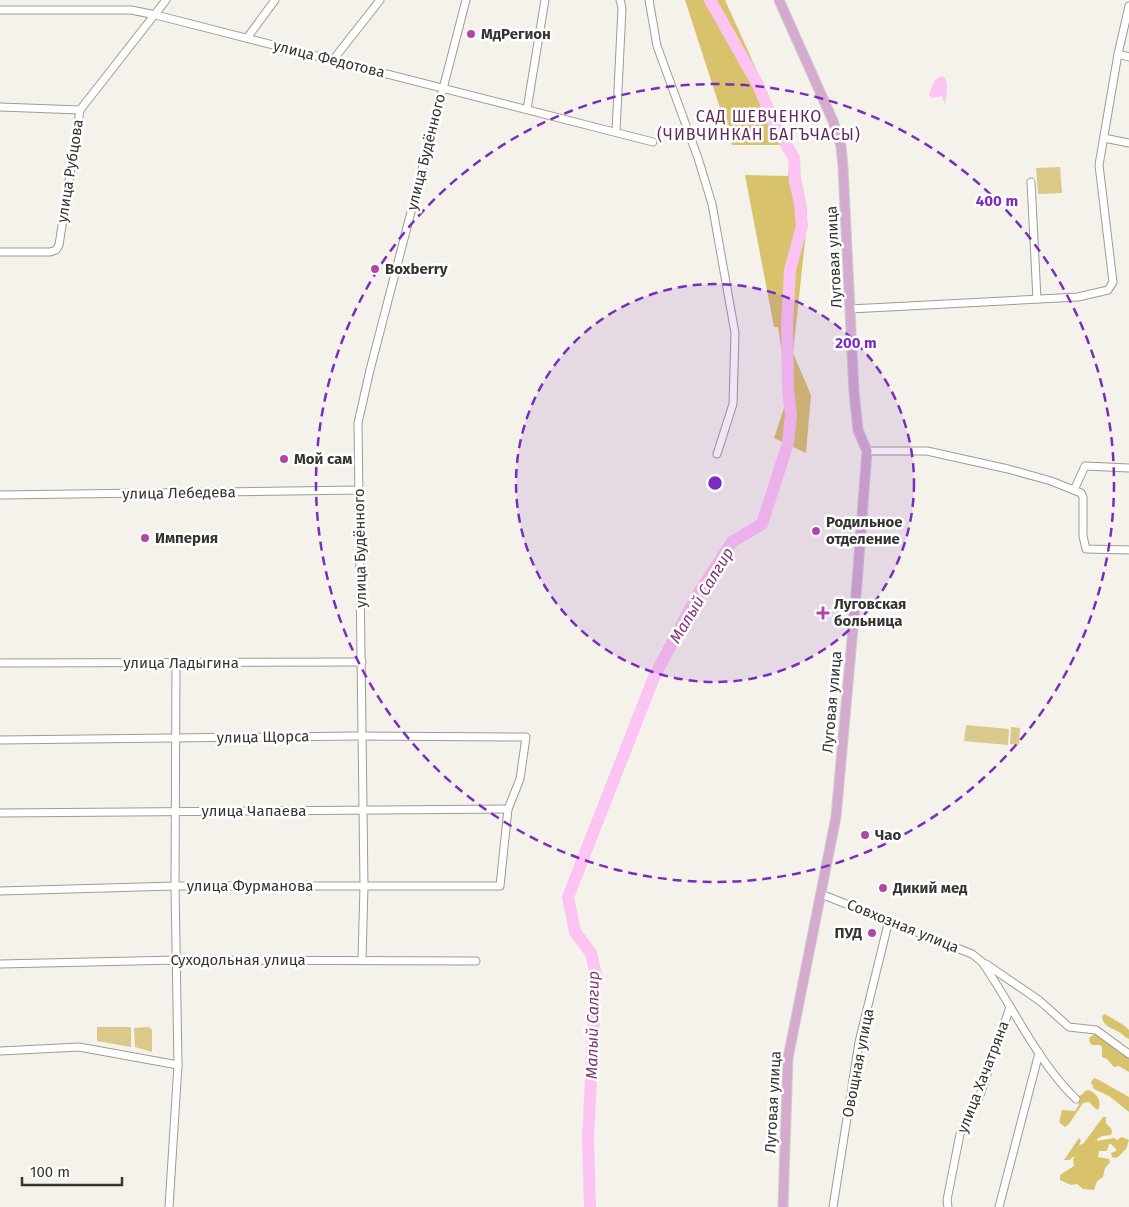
<svg xmlns="http://www.w3.org/2000/svg" width="1129" height="1207" viewBox="0 0 1129 1207" font-family="'Fira Sans',sans-serif">
<style>
.green{fill:#dac989}
.forest{fill:#d8c26c}
.water{fill:#fcc4f2}
.lines{fill:none;stroke-linecap:round;stroke-linejoin:round}
.river{stroke:#fcc4f2;stroke-width:12}
.minor-casing{stroke:#9e9c95;stroke-width:9}
.major-casing{stroke:#cececd;stroke-width:11}
.minor{stroke:#fff;stroke-width:7}
.major{stroke:#d4abce;stroke-width:9}
.ring{fill:none;stroke:#7b2cbf;stroke-width:2.5;stroke-dasharray:9 6}
.poi-dot{fill:#b246a7;stroke:#fff;stroke-width:2}
.labels{text-anchor:middle;stroke-width:5;stroke-linejoin:round;paint-order:stroke}
.poi-label{font-size:15px;font-weight:bold;fill:#343430;stroke:#fff;text-anchor:start}
.street-label{font-size:15px;fill:#343430;stroke:#fff}
.neighbourhood-label{font-size:16px;letter-spacing:1px;fill:#612c5b;stroke:#fff}
.water-label{font-size:16px;font-style:italic;fill:#82347a;stroke:#fff}
.centre{fill:#7b2cbf;stroke:#fff;stroke-width:2.5}
.ring-label{font-size:15px;text-anchor:middle;font-weight:bold;fill:#7b2cbf;stroke:#fff;stroke-width:5;stroke-linejoin:round;paint-order:stroke}
</style>
<rect width="100%" height="100%" fill="#f4f2ea"/>
<g class="green">
<polygon points="1060,167 1062,193 1038,194 1036,168"/>
<polygon points="966,725 1009,729 1008,745 964,741"/>
<polygon points="1011,727 1020,728 1019,745 1010,744"/>
<polygon points="97,1027 129,1027 131,1028 131,1047 97,1041"/>
<polygon points="149,1027 152,1030 152,1052 135,1047 134,1028"/>
</g>
<g class="forest">
<polygon points="685,0 725,0 797,159 807,209 807,223 793,353 811,395 806,453 774,438 788,396 778,327 774,327 745,175 788,176 790,159 783,145 732,145"/>
<path d="M1105,1014L1125,1026L1129,1030V1039C1124,1037 1123,1034 1119,1032C1111,1028 1102,1025 1102,1016Z"/>
<polygon points="1097,1032 1118,1044 1129,1058 1129,1072 1119,1066 1114,1067 1107,1059 1102,1057 1102,1047 1100,1045 1092,1045 1090,1043 1089,1038"/>
<polygon points="1094,1078 1099,1080 1129,1097 1129,1112 1109,1096 1094,1089 1091,1082"/>
<path d="M1087,1090C1096,1091 1103,1102 1098,1110L1096,1109L1089,1102L1083,1103L1069,1124L1065,1127L1059,1122L1062,1110L1075,1111L1079,1105L1077,1098Z"/>
<path d="M1103,1117H1106V1123C1109,1127 1114,1129 1111,1135L1102,1136L1097,1139V1141L1114,1138L1117,1140L1122,1137L1129,1140L1126,1149C1122,1152 1120,1157 1115,1158L1112,1157L1111,1153L1116,1151V1149L1111,1144H1109L1107,1151H1099L1098,1157L1109,1159L1110,1162L1105,1168L1103,1177L1097,1181L1094,1190L1083,1189L1077,1184L1071,1185L1060,1180V1175L1074,1166L1073,1160L1075,1156L1069,1160H1064L1079,1138L1081,1140L1079,1145L1083,1144Z"/>
</g>
<path class="water" d="M941,76L945,78C949,86 946,96 945,105L942,96L933,98L929,95L934,81Z"/>
<g class="lines">
<polyline class="river" points="590,1207 588,1139 596,975 591,953 575,932 568,897 654,677 698,594 732,542 762,524 788,443 791,415 788,389 787,324 790,270 802,226 800,204 795,181 794,158 775,125 757,83 710,0"/>
<defs>
<g id="minor">
<polyline points="649,0 657,46 698,158 712,204 735,333 733,404 717,454"/>
<polyline points="0,10 131,10 156,15 653,142"/>
<polyline points="247,38 275,0"/>
<polyline points="1118,54 1129,57"/>
<polyline points="333,60 380,0"/>
<polyline points="0,107 80,110"/>
<polyline points="527,109 545,0"/>
<polyline points="616,131 622,8 620,0"/>
<polyline points="1104,138 1129,143"/>
<polyline points="1031,182 1037,299"/>
<polyline points="0,252 50,252 56,250 59,245 80,110 166,0"/>
<polyline points="850,309 1078,297 1108,290 1113,282 1099,165 1118,54 1129,6"/>
<polyline points="867,451 927,451 1008,469 1051,481 1081,493 1083,497 1083,536 1086,549 1129,550"/>
<polyline points="1074,490 1085,466 1129,468"/>
<polyline points="0,495 359,490"/>
<polyline points="0,663 362,662"/>
<polyline points="0,740 356,736 526,737 520,779 508,809 500,886 175,886 0,891"/>
<polyline points="0,813 508,809"/>
<path d="M821,894L972,954L982,962C1012,1005 1038,1063 1076,1099"/>
<polyline points="362,960 364,886 358,423 370,370 466,0"/>
<polyline points="0,964 177,960 476,961"/>
<polyline points="986,964 1040,1001 1069,1027 1096,1030 1129,1054"/>
<polyline points="0,1051 79,1047 178,1065"/>
<polyline points="169,1207 178,1065 175,886 176,663"/>
<polyline points="833,1207 859,1042 889,920"/>
<polyline points="948,1207 947,1200 960,1134 980,1095 1010,1007"/>
<polyline points="999,1207 1039,1053"/>
</g>
<polyline id="major" points="779,0 833,121 841,146 843,167 854,392 858,430 867,451 857,583 836,817 788,1058 783,1207"/>
</defs>
<use href="#minor" class="minor-casing"/>
<use href="#major" class="major-casing"/>
<use href="#minor" class="minor"/>
<use href="#major" class="major"/>
</g>
<circle cx="715" cy="483" r="199" fill="#7b2cbf" fill-opacity=".12"/>
<g class="ring">
<circle cx="715" cy="483" r="199"/>
<circle cx="715" cy="483" r="399"/>
</g>
<g class="poi-dot">
<circle cx="471" cy="34" r="5"/>
<circle cx="375" cy="269" r="5"/>
<circle cx="284" cy="459" r="5"/>
<circle cx="816" cy="531" r="5"/>
<circle cx="145" cy="538" r="5"/>
<path d="M820.5 605.5h5v5h5v5h-5v5h-5v-5h-5v-5h5z"/>
<circle cx="865" cy="835" r="5"/>
<circle cx="883" cy="888" r="5"/>
<circle cx="872" cy="933" r="5"/>
</g>
<g class="labels">
<g class="poi-label">
<text x="481" y="39">МдРегион</text>
<text x="385" y="274">Boxberry</text>
<text x="294" y="464">Мой сам</text>
<text x="826" y="527">Родильное<tspan x="826" dy="17">отделение</tspan></text>
<text x="155" y="543">Империя</text>
<text x="834" y="609">Луговская<tspan x="834" dy="17">больница</tspan></text>
<text x="875" y="840">Чао</text>
<text x="893" y="893">Дикий мед</text>
<text x="862" y="938" text-anchor="end">ПУД</text>
</g>
<g class="street-label">
<text transform="translate(329 59) rotate(14)" y="5">улица Федотова</text>
<text transform="translate(426 152) rotate(-76)" y="5">улица Будённого</text>
<text transform="translate(70 171) rotate(-81)" y="5">улица Рубцова</text>
<text transform="translate(834 257) rotate(-93)" y="5">Луговая улица</text>
<text transform="translate(179 493) rotate(-1)" y="5">улица Лебедева</text>
<text transform="translate(360 548) rotate(-91)" y="5">улица Будённого</text>
<text x="181" y="668">улица Ладыгина</text>
<text transform="translate(832 702) rotate(-85)" y="5">Луговая улица</text>
<text transform="translate(263 737) rotate(-1)" y="5">улица Щорса</text>
<text x="254" y="816">улица Чапаева</text>
<text x="250" y="891">улица Фурманова</text>
<text transform="translate(903 926) rotate(22)" y="5">Совхозная улица</text>
<text x="238" y="965">Суходольная улица</text>
<text transform="translate(858 1063) rotate(-79)" y="5">Овощная улица</text>
<text transform="translate(983 1077) rotate(-69)" y="5">улица Хачатряна</text>
<text transform="translate(773 1102) rotate(-87)" y="5">Луговая улица</text>
</g>
<g class="neighbourhood-label">
<text x="759" y="122">САД ШЕВЧЕНКО<tspan x="759" dy="18">(ЧИВЧИНКАН БАГЪЧАСЫ)</tspan></text>
</g>
<g class="water-label">
<text transform="translate(701 595) rotate(-59)" y="6">Малый Салгир</text>
<text transform="translate(592 1025) rotate(-89)" y="6">Малый Салгир</text>
</g>
</g>
<circle cx="715" cy="483" r="8" class="centre"/>
<g class="ring-label">
<text x="997" y="206">400 m</text>
<text x="856" y="348">200 m</text>
</g>
<path d="M22 1177v8h100v-8" fill="none" stroke="#343430" stroke-width="2.5"/>
<text x="30" y="1177" font-size="15" fill="#343430" stroke="#ffffff" stroke-width="4" paint-order="stroke">100 m</text>
</svg>
